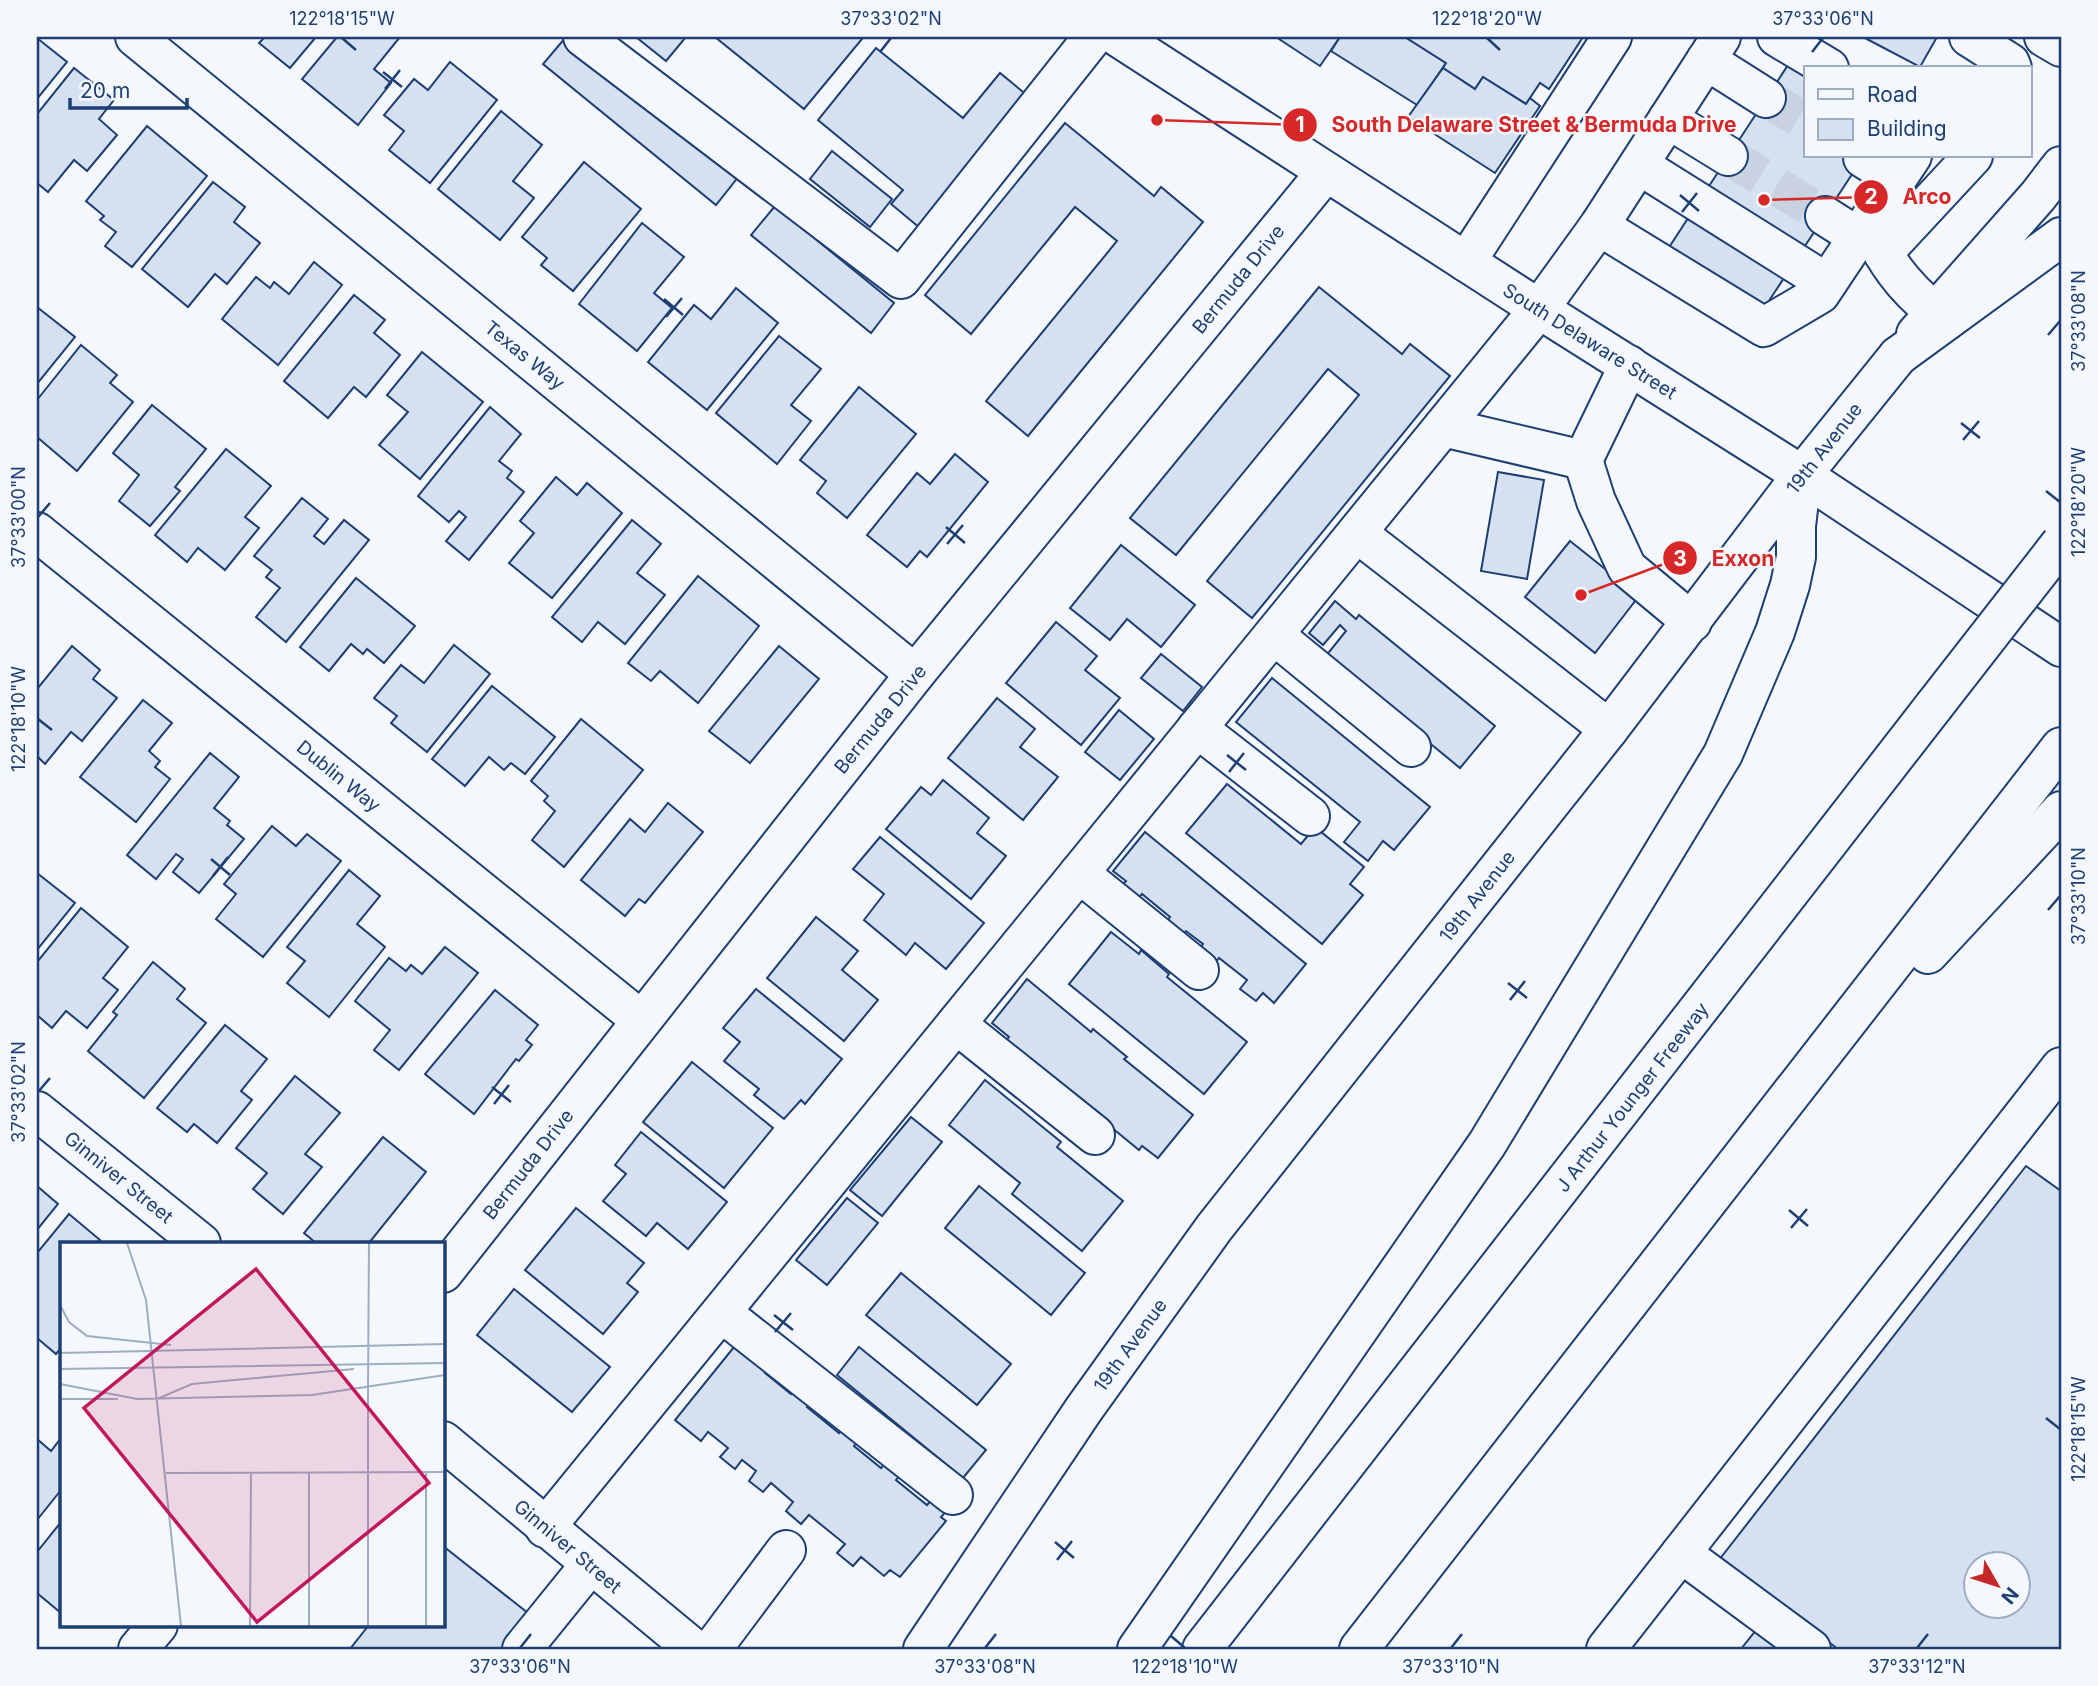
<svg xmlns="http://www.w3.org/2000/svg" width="2098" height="1686" viewBox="0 0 2098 1686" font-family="Inter,sans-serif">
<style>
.building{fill:#d5e0f0;stroke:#1d3f73;stroke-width:2;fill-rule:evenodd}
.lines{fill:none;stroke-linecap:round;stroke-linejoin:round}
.minor-tunnel{stroke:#c9d2e0;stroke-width:38;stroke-dasharray:38 19;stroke-linecap:butt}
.minor-casing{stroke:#1d3f73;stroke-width:42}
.major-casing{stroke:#1d3f73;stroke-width:42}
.highway-casing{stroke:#1d3f73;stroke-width:42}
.minor{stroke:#f4f7fb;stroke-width:38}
.major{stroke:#f4f7fb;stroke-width:38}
.highway{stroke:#f4f7fb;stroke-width:38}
.highway-bridge-casing{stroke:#1d3f73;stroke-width:42;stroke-linecap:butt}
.highway-bridge{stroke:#f4f7fb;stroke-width:38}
.ticks{fill:none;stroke:#1d3f73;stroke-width:2.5}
.labels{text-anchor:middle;stroke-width:5;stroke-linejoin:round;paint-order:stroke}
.street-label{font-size:19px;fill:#1d3f73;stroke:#f4f7fb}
.inset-road{fill:none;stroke:#9eadc5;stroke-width:2}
.view{fill:#c2185b;fill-opacity:0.15;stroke:#c2185b;stroke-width:3.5}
.inset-edge{fill:none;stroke:#1d3f73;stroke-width:3.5}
.leader{fill:none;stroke:#d62828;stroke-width:2.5}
.callout-dot{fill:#d62828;stroke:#f4f7fb;stroke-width:2.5}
.mark-label{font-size:21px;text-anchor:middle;font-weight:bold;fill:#fff}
.callout-label{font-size:21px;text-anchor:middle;font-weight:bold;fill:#d62828;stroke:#f4f7fb;stroke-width:5;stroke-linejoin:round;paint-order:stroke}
.neatline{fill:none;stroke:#1d3f73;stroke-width:2.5}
.ticks-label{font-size:18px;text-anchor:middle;fill:#1d3f73}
</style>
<rect width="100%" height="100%" fill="#f4f7fb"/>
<g class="building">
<polygon points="265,37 316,37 290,68 259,43"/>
<polygon points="337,37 400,37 374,69 391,83 358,125 302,79"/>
<polygon points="566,37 739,176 716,205 543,64"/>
<polygon points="636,37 686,37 666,61"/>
<polygon points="715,37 859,37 862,39 804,109"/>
<polygon points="1276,37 1340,37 1320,66"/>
<polygon points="1340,37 1405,37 1446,63 1417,105 1331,51"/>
<polygon points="1405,37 1583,37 1549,89 1540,83 1526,104 1483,77 1475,89 1443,68 1446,63"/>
<polygon points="1863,37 1937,37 1920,67"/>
<polygon points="37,38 67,62 37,99"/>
<polygon points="876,48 963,118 1000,73 1034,101 926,233 891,204 903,190 818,120"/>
<polygon points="450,62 497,100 430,183 389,150 404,131 384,115 414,79 428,90"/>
<polygon points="1788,65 1806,77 1806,156 1864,156 1761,313 1666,252"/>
<polygon points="74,68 114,100 99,119 117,135 87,171 74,160 48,192 37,183 37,114"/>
<polygon points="1443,68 1475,89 1483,77 1526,104 1530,98 1540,106 1495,173 1408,117"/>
<polygon points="501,111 542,145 513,181 534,198 500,240 438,189"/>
<polygon points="1065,123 1154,196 1161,187 1203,222 1028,436 986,401 1117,241 1075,207 971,334 925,295"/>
<polygon points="147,126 207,176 132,267 105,246 116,232 100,220 104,216 86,201"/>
<polygon points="832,151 892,199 870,227 810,179"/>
<polygon points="584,162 641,209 573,291 541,265 547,258 522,237"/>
<polygon points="213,182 245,207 234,222 260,243 227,284 215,274 188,307 142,269"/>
<polygon points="775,206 894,303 871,333 751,235"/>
<polygon points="642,223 684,257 654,293 672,308 637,351 579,304"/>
<polygon points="314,262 342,285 278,365 222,319 256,277 270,288 274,282 289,294"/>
<polygon points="1319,287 1402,354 1410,344 1450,376 1252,618 1207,581 1359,395 1328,369 1176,555 1130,518"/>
<polygon points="736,288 778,323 707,410 648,362 694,305 711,319"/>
<polygon points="354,295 385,320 374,333 400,355 366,397 354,387 328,418 284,381"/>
<polygon points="37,307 75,337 37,384"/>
<polygon points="779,336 821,369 791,405 811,421 777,464 716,413"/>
<polygon points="81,345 117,375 110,383 133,402 77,471 37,437 37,400"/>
<polygon points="422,352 483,402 420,479 379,445 408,412 387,395"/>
<polygon points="859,387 916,434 847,518 817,493 826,481 800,460"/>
<polygon points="152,405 206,449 175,487 180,491 150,526 119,501 139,475 113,453"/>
<polygon points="490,407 521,434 499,461 512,471 507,478 524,492 469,560 446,541 466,517 459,511 449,522 418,496"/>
<polygon points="226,449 271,486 245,517 259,528 225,570 198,548 187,562 155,535"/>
<polygon points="955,454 988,482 927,557 920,551 907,567 867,535 917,473 930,484"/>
<polygon points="1498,472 1544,480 1527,579 1481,571"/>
<polygon points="556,477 577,495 587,483 622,513 552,598 509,563 534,533 520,521"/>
<polygon points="302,498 328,519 314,536 324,544 344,520 369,540 286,642 256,617 280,588 266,577 272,570 254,556"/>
<polygon points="632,520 661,544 637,573 665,595 625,644 598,622 582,642 552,617"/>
<polygon points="1570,541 1639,596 1595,653 1525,597"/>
<polygon points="1121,545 1195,605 1161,647 1127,619 1110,640 1070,608"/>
<polygon points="698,576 759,626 698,703 660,671 651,681 628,663"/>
<polygon points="356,578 415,626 384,663 367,649 363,654 351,644 329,671 300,647"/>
<polygon points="1335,601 1356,619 1359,615 1495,726 1460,768 1325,657 1346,631 1340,625 1323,645 1309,633"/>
<polygon points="1056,622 1097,656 1085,670 1120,698 1081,745 1006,683"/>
<polygon points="454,645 490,674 427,752 391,723 397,716 374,698 401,665 424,683"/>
<polygon points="72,646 100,670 93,679 117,698 82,741 71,732 45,764 37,756 37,689"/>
<polygon points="779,646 819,679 750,763 709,731"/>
<polygon points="1161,654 1202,687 1183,711 1141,678"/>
<polygon points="1272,678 1430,807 1394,850 1383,841 1368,861 1344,842 1360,822 1236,722"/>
<polygon points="492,686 555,737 525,774 511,763 504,770 489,757 465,786 432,759"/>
<polygon points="997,698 1035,729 1020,747 1058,777 1023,820 948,758"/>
<polygon points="143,700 172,723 149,751 160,761 155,767 170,779 136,822 80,777"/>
<polygon points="1119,710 1154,739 1120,780 1085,752"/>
<polygon points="581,719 643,770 564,867 532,840 555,811 544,801 548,796 531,781"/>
<polygon points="210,753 239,777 214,808 230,821 227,825 244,839 199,893 173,872 183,859 176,854 156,879 127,855"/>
<polygon points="943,780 989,818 977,833 1006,856 971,899 886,829 921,787 931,795"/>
<polygon points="1227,784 1301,844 1315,827 1364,867 1350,884 1363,895 1322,944 1186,833"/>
<polygon points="668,803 703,832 645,903 639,899 625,916 581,880 630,819 645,832"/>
<polygon points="272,826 296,846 307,834 341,861 263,957 216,919 236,894 224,884"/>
<polygon points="1145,832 1306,964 1274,1003 1263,993 1256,1001 1240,989 1247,980 1219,958 1213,966 1197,953 1203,944 1186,931 1180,938 1164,925 1170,917 1142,894 1136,901 1120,887 1126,881 1113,871"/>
<polygon points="880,837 984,923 946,969 915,943 906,955 864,920 884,894 853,869"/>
<polygon points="349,870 380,896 357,924 385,947 329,1017 287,983 305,961 287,947"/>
<polygon points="37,873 75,903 37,950"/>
<polygon points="81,908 128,947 103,978 118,990 87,1028 66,1011 52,1028 37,1015 37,962"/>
<polygon points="816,917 858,951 842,970 878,1000 844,1041 767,978"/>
<polygon points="1111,932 1139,954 1141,950 1169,974 1167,977 1247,1042 1204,1094 1069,984"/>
<polygon points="445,947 478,973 399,1070 374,1050 390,1030 355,1001 389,958 406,971 411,965 422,974"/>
<polygon points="153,962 185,989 177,999 206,1023 144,1098 88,1051 117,1015 113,1012"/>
<polygon points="1027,979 1091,1032 1093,1029 1127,1057 1124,1059 1193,1115 1158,1158 1142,1146 1139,1150 1006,1041 1009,1037 992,1023"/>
<polygon points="756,989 842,1059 805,1104 801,1100 784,1119 754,1095 759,1089 724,1061 740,1042 723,1028"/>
<polygon points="495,990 538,1025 526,1040 532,1045 519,1061 516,1059 474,1114 425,1074"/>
<polygon points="225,1025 267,1059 241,1091 252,1100 217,1143 194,1124 187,1132 157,1108"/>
<polygon points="692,1062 773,1128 724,1188 643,1122"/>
<polygon points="295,1076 340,1113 305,1154 322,1167 283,1214 253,1189 267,1173 236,1148"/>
<polygon points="985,1080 1061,1142 1057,1147 1123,1201 1082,1251 1012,1194 1020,1183 949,1125"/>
<polygon points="911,1117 942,1142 882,1216 850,1190"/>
<polygon points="641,1132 727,1202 688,1249 657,1223 646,1236 603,1201 626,1174 615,1165"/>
<polygon points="383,1137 426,1172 369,1243 316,1243 304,1233"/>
<path d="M2026,1166L2061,1191V1649H1838L1719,1560ZM1976,1564H2018V1606H1976Z"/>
<polygon points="37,1186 58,1204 37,1230"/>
<polygon points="979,1186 1085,1273 1051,1315 945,1228"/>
<polygon points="847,1198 878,1223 827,1285 796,1260"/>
<polygon points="576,1208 644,1263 627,1283 638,1292 603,1334 525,1270"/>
<polygon points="69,1214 100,1240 97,1243 61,1243 61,1348 56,1354 37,1338 37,1253"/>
<polygon points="901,1273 1011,1364 977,1405 866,1315"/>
<polygon points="514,1289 610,1367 572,1412 477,1335"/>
<polygon points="734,1347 750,1360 756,1353 772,1366 765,1373 791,1394 798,1386 813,1399 807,1407 839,1433 846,1425 861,1437 854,1446 881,1468 887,1461 902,1473 896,1480 927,1505 934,1497 948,1509 941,1517 946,1521 900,1577 890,1570 884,1576 861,1557 853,1566 837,1553 845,1544 809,1515 801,1524 786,1511 793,1502 771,1483 763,1492 749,1481 756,1471 742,1460 735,1469 720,1457 728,1448 708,1432 701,1441 675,1420"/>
<polygon points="859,1347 986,1450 963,1478 837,1375"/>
<polygon points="61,1438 61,1490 37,1520 37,1439 51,1451"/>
<polygon points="61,1522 61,1613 37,1593 37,1552"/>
<polygon points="443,1546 533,1617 508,1649 350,1649 369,1625 443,1625"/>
<polygon points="1757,1629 1783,1649 1741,1649"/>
</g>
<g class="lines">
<g class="minor-tunnel">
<polyline points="1766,98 1806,122"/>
<polyline points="1728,156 1825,216"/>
</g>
<defs>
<g id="minor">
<polyline points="135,37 915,674"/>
<polyline points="583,37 901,279 1093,37"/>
<polyline points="1777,37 1829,68"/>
<polyline points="1969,37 2010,63 2012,68"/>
<polyline points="2044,37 2061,47"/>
<polyline points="1706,60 1766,98"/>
<polyline points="1668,119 1728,156"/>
<polyline points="1863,158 1896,179"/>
<polyline points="1639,165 1827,283"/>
<polyline points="1825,216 1858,237"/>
<polyline points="1599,226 1764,327 1820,294 1912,156"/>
<path d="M1874,231C1884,265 1917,301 1947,320"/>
<polyline points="1883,253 1973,156"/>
<polyline points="1466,262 1612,37"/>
<polyline points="1916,334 2038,196 2061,166"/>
<polyline points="1443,427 1583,460 1629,365"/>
<polyline points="1583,460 1596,501 1627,568 1692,622"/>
<polyline points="37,532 641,1020"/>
<polyline points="1357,533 1609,729"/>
<polyline points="1274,635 1411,747"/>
<polyline points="1197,728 1310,816"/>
<polyline points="1079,873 1199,970"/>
<polyline points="956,1024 1095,1135"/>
<polyline points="37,1111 201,1243"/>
<polyline points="443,1273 915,674 1326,172"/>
<polyline points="722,1313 953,1495"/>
<polyline points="443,1441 694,1649"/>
<polyline points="545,1528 1539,309 1599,226 1721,37"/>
<polyline points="1681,1553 1811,1649"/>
<polyline points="138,1649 158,1625"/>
<polyline points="522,1649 590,1565"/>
<polyline points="712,1649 786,1550"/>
<polyline points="1606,1649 2061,1067"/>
</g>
<g id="major">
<polyline points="1118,37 1539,309 1802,475 2061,647"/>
<polyline points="923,1649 1084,1409 1214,1228 1609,729 1802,475 1898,356"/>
</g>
<g id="highway">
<polyline points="1898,356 2061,237"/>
<polyline points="1928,954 2061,811"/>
<polyline points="1137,1649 1487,1144 1723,754 1775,632 1790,585 1796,557 1796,526 1802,475"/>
<polyline points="1202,1649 1934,706"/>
<polyline points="1359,1649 2061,747"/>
</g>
</defs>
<use href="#minor" class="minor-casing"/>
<use href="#major" class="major-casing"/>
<use href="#highway" class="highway-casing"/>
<use href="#minor" class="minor"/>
<use href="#major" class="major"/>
<use href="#highway" class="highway"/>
<defs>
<polyline id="highway-bridge" points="1934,706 2061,543"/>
</defs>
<use href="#highway-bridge" class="highway-bridge-casing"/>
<use href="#highway-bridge" class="highway-bridge"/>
</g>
<path class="ticks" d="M342,38L356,50M1487,38L1500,50M880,52L891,38M1812,52L1823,38M383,72L402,87M385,89L400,70M1680,195L1699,211M1682,212L1697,193M664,299L683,315M666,317L682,298M2048,335L2060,321M1961,423L1980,438M1963,440L1979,421M2046,491L2060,502M38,517L50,503M946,527L965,543M947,544L963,525M38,719L52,730M1227,755L1246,770M1229,772L1244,753M211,859L230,875M213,876L228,857M2048,910L2060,896M1508,983L1527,998M1510,1000L1525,981M492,1087L511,1102M38,1092L50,1078M494,1104L509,1085M1789,1210L1808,1226M1791,1228L1807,1209M774,1315L793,1330M775,1332L791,1313M2046,1418L2060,1429M1055,1542L1074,1558M1057,1560L1072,1541M1171,1636L1185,1648M520,1648L531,1634M985,1648L996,1634M1451,1648L1462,1634M1917,1648L1928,1634"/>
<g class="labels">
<g class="street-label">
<text transform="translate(1238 279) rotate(-51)" y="7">Bermuda Drive</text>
<text transform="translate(1590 341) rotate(32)" y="7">South Delaware Street</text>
<text transform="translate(525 355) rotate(39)" y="7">Texas Way</text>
<text transform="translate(1824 448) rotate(-52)" y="7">19th Avenue</text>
<text transform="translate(880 719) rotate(-51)" y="7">Bermuda Drive</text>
<text transform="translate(339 776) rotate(39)" y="7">Dublin Way</text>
<text transform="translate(1477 896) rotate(-52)" y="7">19th Avenue</text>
<text transform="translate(1632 1097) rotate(-52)" y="7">J Arthur Younger Freeway</text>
<text transform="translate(528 1164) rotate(-52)" y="7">Bermuda Drive</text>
<text transform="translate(119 1177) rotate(39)" y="7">Ginniver Street</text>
<text transform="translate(1130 1345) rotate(-54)" y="7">19th Avenue</text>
<text transform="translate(568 1546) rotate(40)" y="7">Ginniver Street</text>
</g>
</g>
<g transform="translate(60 1242)">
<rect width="385" height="385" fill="#f4f7fb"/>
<path class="inset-road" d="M67,1L86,58L121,384M0,63L9,80L27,94L111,103M0,111L385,102M0,127L385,121M0,142L77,157M308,146L309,1M0,157H58M77,157L252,153L385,133M97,157L132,142L294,127M366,230V384M106,231L385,230M249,231V384M190,384L191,231M308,384V146"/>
<path class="view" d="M196,27L369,241L197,380L24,166Z"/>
<rect width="385" height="385" class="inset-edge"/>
</g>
<path class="leader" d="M1157 120L1300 125M1764 200L1871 197M1581 595L1680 558"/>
<g class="callout-dot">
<circle cx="1157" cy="120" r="7"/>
<circle cx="1764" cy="200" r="7"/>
<circle cx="1581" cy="595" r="7"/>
<circle cx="1300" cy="125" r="18"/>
<circle cx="1871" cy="197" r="18"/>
<circle cx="1680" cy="558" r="18"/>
</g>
<g class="mark-label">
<text x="1300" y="132">1</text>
<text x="1871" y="204">2</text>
<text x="1680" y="566">3</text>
</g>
<g class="callout-label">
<text x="1534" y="132">South Delaware Street &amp; Bermuda Drive</text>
<text x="1927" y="204">Arco</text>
<text x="1743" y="566">Exxon</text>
</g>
<rect width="2098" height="1686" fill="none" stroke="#f4f7fb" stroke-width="77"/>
<rect x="1804" y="66" width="228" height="91" fill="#f4f7fb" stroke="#9eadc5" stroke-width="2"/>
<rect x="1818" y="89" width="35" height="10" fill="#f4f7fb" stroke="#9eadc5" stroke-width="2"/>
<text x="1867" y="102" font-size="21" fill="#1d3f73">Road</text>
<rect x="1818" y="119" width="35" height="21" fill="#d5e0f0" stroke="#9eadc5" stroke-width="2"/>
<text x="1867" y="136" font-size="21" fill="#1d3f73">Building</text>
<g transform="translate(1997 1585) rotate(129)"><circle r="33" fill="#f4f7fb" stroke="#9eadc5" stroke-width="2"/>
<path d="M0-5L12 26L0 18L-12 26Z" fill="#c62828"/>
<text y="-10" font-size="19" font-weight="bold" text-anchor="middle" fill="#1d3f73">N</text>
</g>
<path d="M70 98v10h117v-10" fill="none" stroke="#1d3f73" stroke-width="3.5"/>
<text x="80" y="98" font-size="21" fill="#1d3f73" stroke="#f4f7fb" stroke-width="5" paint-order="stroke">20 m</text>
<rect x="38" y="38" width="2022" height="1610" class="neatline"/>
<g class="ticks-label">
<text x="342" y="25">122°18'15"W</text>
<text x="891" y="25">37°33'02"N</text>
<text x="1487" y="25">122°18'20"W</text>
<text x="1823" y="25">37°33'06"N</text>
<text transform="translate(2079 321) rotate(-90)" y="6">37°33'08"N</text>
<text transform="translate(2079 502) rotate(-90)" y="6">122°18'20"W</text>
<text transform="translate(19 517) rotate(-90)" y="6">37°33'00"N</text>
<text transform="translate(19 719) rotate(-90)" y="6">122°18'10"W</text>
<text transform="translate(2079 896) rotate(-90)" y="6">37°33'10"N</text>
<text transform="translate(19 1092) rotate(-90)" y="6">37°33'02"N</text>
<text transform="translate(2079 1429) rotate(-90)" y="6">122°18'15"W</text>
<text x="520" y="1673">37°33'06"N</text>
<text x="985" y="1673">37°33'08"N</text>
<text x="1185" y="1673">122°18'10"W</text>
<text x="1451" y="1673">37°33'10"N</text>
<text x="1917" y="1673">37°33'12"N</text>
</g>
</svg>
